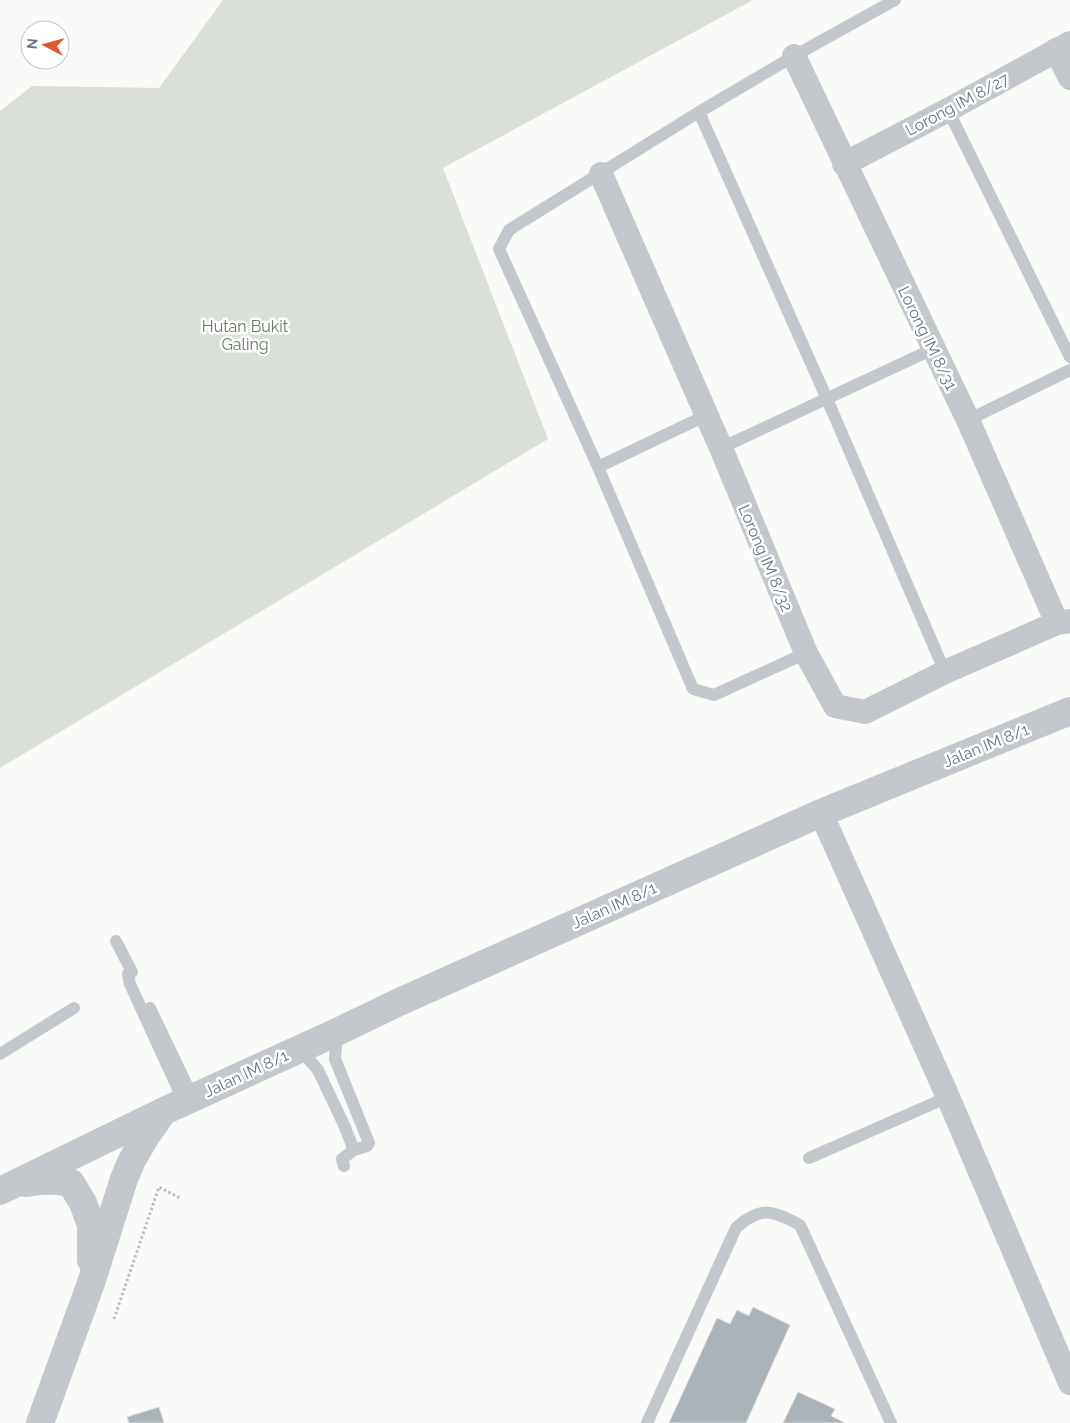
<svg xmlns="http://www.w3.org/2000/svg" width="1070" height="1423" viewBox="0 0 1070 1423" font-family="Raleway,sans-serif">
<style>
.green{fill:#dadfd7}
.building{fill:#aab3b9;stroke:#dcdcda}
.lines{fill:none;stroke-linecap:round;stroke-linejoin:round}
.path{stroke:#bbbfc2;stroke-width:3;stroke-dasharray:2.5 2.5;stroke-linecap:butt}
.service{stroke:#c3c8cc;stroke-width:12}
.minor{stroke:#c3c8cc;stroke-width:24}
.tertiary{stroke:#c3c8cc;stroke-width:28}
.labels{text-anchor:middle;stroke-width:5;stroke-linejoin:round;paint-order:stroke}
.street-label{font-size:16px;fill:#657683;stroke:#fff}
.park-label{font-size:16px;fill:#687a64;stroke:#fff}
</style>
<rect width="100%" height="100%" fill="#fafaf8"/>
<polygon class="green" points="223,0 753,0 443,168 548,439 0,768 0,111 32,86 159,88"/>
<g class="building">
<polygon points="753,1307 790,1325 746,1423 669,1423 717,1318 730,1324 737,1310 749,1316"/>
<polygon points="798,1392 835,1409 831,1416 845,1423 783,1423"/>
<polygon points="159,1407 164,1423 129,1423 127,1417"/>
</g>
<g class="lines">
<polyline class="path" points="114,1319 159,1187 180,1198"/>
<g class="service">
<polyline points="948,110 1070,357"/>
<polyline points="699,112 827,399 945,672"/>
<polyline points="968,420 1070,370"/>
<polyline points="721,448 933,349"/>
<polyline points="598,467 705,416"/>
<polyline points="806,653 714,695 693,689 598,467 499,249 509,230 699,112 794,56 895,0"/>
<polyline points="116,941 132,972 128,974 130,984 184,1102"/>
<polyline points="150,1008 193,1098"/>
<polyline points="337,1032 335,1059 369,1143 367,1146 354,1150 342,1159 344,1166"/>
<polyline points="300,1049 318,1070 344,1125 354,1150"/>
<polyline points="0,1054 74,1008"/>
<polyline points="809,1158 948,1097"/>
<path d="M647,1423L736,1228C760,1206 772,1210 800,1225L891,1423"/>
</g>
<g class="minor">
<polyline points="1056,50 1070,78"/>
<polyline points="794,56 968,420 1057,623"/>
<polyline points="844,164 948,110 1070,43"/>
<polyline points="601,174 721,448 806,653 835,706 865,712 945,672 1057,623 1070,621"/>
<polyline points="821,813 948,1097 1070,1383"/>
</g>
<g class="tertiary">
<path d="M26,1183C41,1180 56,1180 71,1183L83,1203L91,1225V1260"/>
<polyline points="0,1191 164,1111 337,1032 397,1003 821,813 1070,711"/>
<polyline points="40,1423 91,1283 124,1179 132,1160 146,1136 163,1112"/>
</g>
</g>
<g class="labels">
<g class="street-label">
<text transform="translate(957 104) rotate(-28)" y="6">Lorong IM 8/27</text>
<text transform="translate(928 338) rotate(64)" y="6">Lorong IM 8/31</text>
<text transform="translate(766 558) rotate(67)" y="6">Lorong IM 8/32</text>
<text transform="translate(986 745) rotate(-22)" y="6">Jalan IM 8/1</text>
<text transform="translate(614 905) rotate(-24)" y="6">Jalan IM 8/1</text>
<text transform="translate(246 1073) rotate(-25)" y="6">Jalan IM 8/1</text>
</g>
<g class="park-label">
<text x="245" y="332">Hutan Bukit<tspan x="245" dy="18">Galing</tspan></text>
</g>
</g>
<g transform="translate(45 45) rotate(276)"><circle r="24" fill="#ffffff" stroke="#c1c8cd"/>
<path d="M0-4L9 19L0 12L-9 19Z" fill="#e4572e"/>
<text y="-8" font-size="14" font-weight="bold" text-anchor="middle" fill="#657683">N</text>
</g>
</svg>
